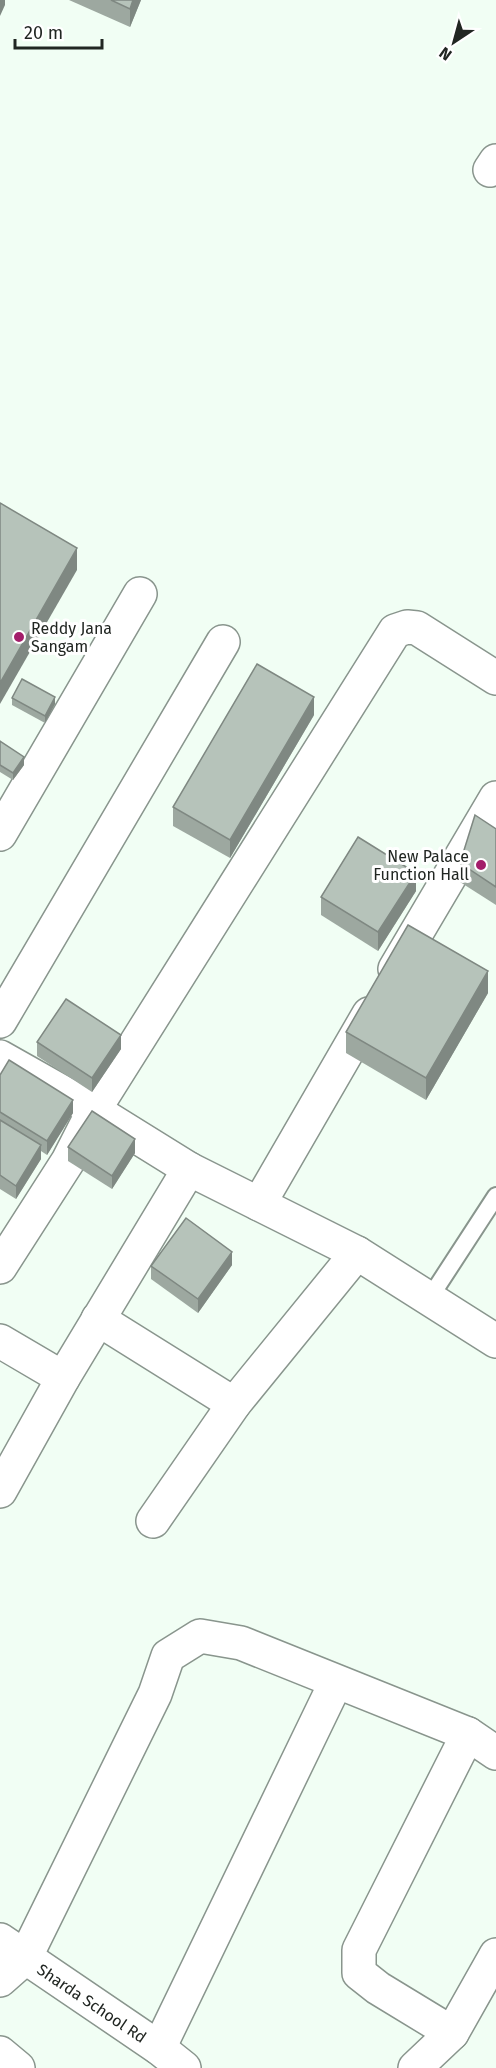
<svg xmlns="http://www.w3.org/2000/svg" width="496" height="2068" viewBox="0 0 496 2068" font-family="'Fira Sans',sans-serif">
<style>
.lines{fill:none;stroke-linecap:round;stroke-linejoin:round}
.service-casing{stroke:#89958d;stroke-width:20}
.minor-casing{stroke:#89958d;stroke-width:36}
.service{stroke:#fff;stroke-width:16}
.minor{stroke:#fff;stroke-width:33}
.wall{fill:#9da8a0}
.shaded-wall{fill:#7f8882}
.building{fill:#b6c3ba;stroke:#7f8882;stroke-width:1.5}
.poi-dot{fill:#a31d6a;stroke:#fff;stroke-width:2}
.labels{text-anchor:middle;stroke-width:6;stroke-linejoin:round;paint-order:stroke}
.poi-label{font-size:16px;fill:#212622;stroke:#fff;text-anchor:start}
.street-label{font-size:16px;fill:#212622;stroke:#fff}
</style>
<rect width="100%" height="100%" fill="#f1fef4"/>
<g class="lines">
<defs>
<polyline id="service" points="429,1299 496,1196"/>
<g id="minor">
<polyline points="490,170 496,161"/>
<polyline points="0,834 140,594"/>
<polyline points="395,969 496,798"/>
<polyline points="0,1021 223,642"/>
<polyline points="0,1057 94,1110 189,1169 357,1253 496,1341"/>
<polyline points="259,1204 369,1014"/>
<polyline points="0,1267 68,1161 94,1110 395,631 407,627 417,628 496,678"/>
<polyline points="98,1319 234,1404"/>
<polyline points="0,1341 63,1378"/>
<polyline points="0,1491 63,1378 189,1169"/>
<polyline points="153,1521 234,1404 357,1253"/>
<polyline points="0,1940 159,2048 184,2068"/>
<polyline points="0,1980 25,1958 155,1694 168,1656 200,1636 241,1643 468,1734 496,1753"/>
<polyline points="452,2033 378,1988 359,1973 359,1950 468,1734"/>
<polyline points="159,2048 336,1682"/>
<polyline points="0,2053 18,2068"/>
<polyline points="415,2068 452,2033 496,1955"/>
</g>
</defs>
<use href="#service" class="service-casing"/>
<use href="#minor" class="minor-casing"/>
<use href="#service" class="service"/>
<use href="#minor" class="minor"/>
</g>
<g class="wall">
<polygon points="69,0 141,0 130,27"/>
<polygon points="12,698 55,704 45,723 12,705"/>
<polygon points="314,715 230,858 173,826 173,807"/>
<polygon points="0,741 24,765 13,780 0,772"/>
<polygon points="496,829 496,905 460,882 460,863"/>
<polygon points="416,891 378,951 321,915 321,897"/>
<polygon points="488,993 426,1100 346,1053 346,1032"/>
<polygon points="37,1042 121,1049 92,1092 37,1056"/>
<polygon points="0,1075 73,1113 47,1155 41,1151 41,1159 16,1199 0,1189"/>
<polygon points="68,1147 135,1153 112,1189 68,1161"/>
<polygon points="232,1265 198,1313 151,1279 151,1266"/>
</g>
<g class="shaded-wall">
<polygon points="0,0 5,0 5,5 0,16"/>
<polygon points="133,0 141,0 130,27 130,9"/>
<polygon points="77,548 77,570 0,704 0,683"/>
<polygon points="55,697 55,704 45,723 45,716"/>
<polygon points="314,697 314,715 230,858 230,840"/>
<polygon points="24,757 24,765 13,780 13,773"/>
<polygon points="416,873 416,891 378,951 378,932"/>
<polygon points="488,971 488,993 426,1100 426,1078"/>
<polygon points="121,1035 121,1049 92,1092 92,1078"/>
<polygon points="73,1100 73,1113 47,1155 47,1141"/>
<polygon points="135,1139 135,1153 112,1189 112,1176"/>
<polygon points="41,1145 41,1159 16,1199 16,1186"/>
<polygon points="232,1252 232,1265 198,1313 198,1299"/>
</g>
<g class="building">
<polygon points="111,0 133,0 130,9"/>
<polygon points="0,503 77,548 0,683"/>
<polygon points="257,664 314,697 230,840 173,807"/>
<polygon points="22,679 55,697 45,716 12,698"/>
<polygon points="0,741 24,757 13,773 0,765"/>
<polygon points="475,815 496,829 496,887 460,863"/>
<polygon points="358,837 416,873 378,932 321,897"/>
<polygon points="408,925 488,971 426,1078 346,1032"/>
<polygon points="66,999 121,1035 92,1078 37,1042"/>
<polygon points="9,1060 73,1100 47,1141 0,1112 0,1075"/>
<polygon points="92,1111 135,1139 112,1176 68,1147"/>
<polygon points="0,1120 41,1145 16,1186 0,1175"/>
<polygon points="186,1218 232,1252 198,1299 151,1266"/>
</g>
<g class="poi-dot">
<circle cx="19" cy="637" r="6"/>
<circle cx="481" cy="865" r="6"/>
</g>
<g class="labels">
<g class="poi-label">
<text x="31" y="634">Reddy Jana<tspan x="31" dy="18">Sangam</tspan></text>
<text x="469" y="862" text-anchor="end">New Palace<tspan x="469" dy="18">Function Hall</tspan></text>
</g>
<g class="street-label">
<text transform="translate(92 2003) rotate(34)" y="6">Sharda School Rd</text>
</g>
</g>
<g transform="translate(454 42) rotate(216)" stroke="#ffffff" stroke-width="4.5" paint-order="stroke">
<path d="M0-4.5L10 22L0 15L-10 22Z" fill="#212622"/>
<text y="-9" font-size="16" font-weight="bold" text-anchor="middle" fill="#212622">N</text>
</g>
<path d="M15 39v9h87v-9" fill="none" stroke="#212622" stroke-width="3"/>
<text x="24" y="39" font-size="18" fill="#212622" stroke="#ffffff" stroke-width="4.5" paint-order="stroke">20 m</text>
</svg>
